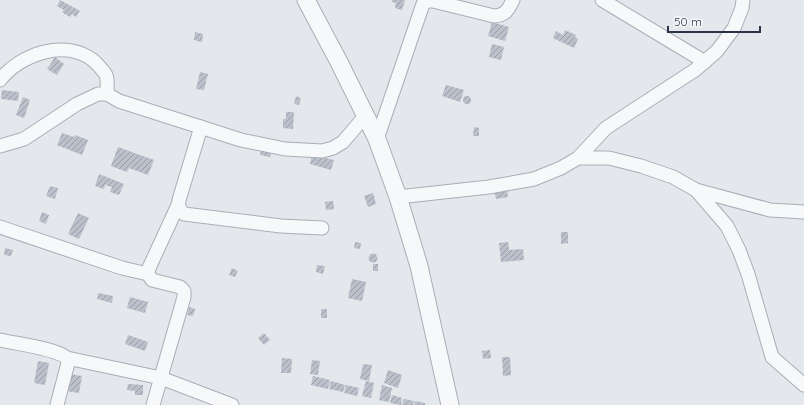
<svg xmlns="http://www.w3.org/2000/svg" width="804" height="405" viewBox="0 0 804 405" font-family="Quicksand,sans-serif">
<style>
.building{fill:url(#building-hatch)}
.lines{fill:none;stroke-linecap:round;stroke-linejoin:round}
.minor-casing{stroke:#a9aeb7;stroke-width:15}
.tertiary-casing{stroke:#a9aeb7;stroke-width:19}
.minor{stroke:#f7f8fa;stroke-width:13}
.tertiary{stroke:#f7f8fa;stroke-width:17}
</style>
<defs>
<pattern id="building-hatch" width="6" height="6" patternUnits="userSpaceOnUse"><rect width="6" height="6" fill="#bbc0ca"/><path d="M-1 1l2-2M0 6l6-6M5 7l2-2" fill="none" stroke="#989da6"/></pattern>
</defs>
<rect width="100%" height="100%" fill="#e4e7ec"/>
<g class="building">
<polygon points="60,0 80,11 76,17 72,14 70,17 62,12 64,10 57,6"/>
<polygon points="392,0 405,0 402,10 395,8 396,3 392,2"/>
<polygon points="492,22 509,27 505,41 488,36"/>
<polygon points="565,30 576,35 575,37 578,39 574,48 553,38 556,31 563,35"/>
<polygon points="195,32 203,34 202,42 194,40"/>
<polygon points="492,44 504,47 501,60 489,57"/>
<polygon points="55,57 64,64 57,75 47,69"/>
<polygon points="200,72 208,74 204,90 196,89"/>
<polygon points="446,85 464,90 460,102 442,96"/>
<polygon points="2,90 19,92 18,101 1,99"/>
<polygon points="296,96 301,98 299,105 294,104"/>
<circle cx="467" cy="100" r="4"/>
<polygon points="23,97 30,100 24,118 16,115"/>
<polygon points="286,112 294,112 293,129 283,128 283,119 286,119"/>
<polygon points="474,127 479,128 479,136 473,136"/>
<polygon points="62,133 74,137 75,135 88,140 82,155 57,145"/>
<polygon points="118,147 154,160 148,175 129,168 127,172 111,166"/>
<polygon points="262,148 272,150 270,157 260,155"/>
<polygon points="312,155 334,160 331,170 310,164"/>
<polygon points="99,174 124,184 119,195 110,192 112,187 105,185 104,189 95,186"/>
<polygon points="50,186 58,188 55,199 46,196"/>
<polygon points="507,191 508,197 496,199 495,193"/>
<polygon points="373,193 376,204 368,207 364,196"/>
<polygon points="333,201 334,209 326,210 325,202"/>
<polygon points="42,212 49,215 46,224 39,221"/>
<polygon points="78,213 89,218 79,239 68,234"/>
<polygon points="561,232 568,232 568,243 561,244"/>
<polygon points="355,242 361,243 360,249 354,248"/>
<polygon points="508,242 509,250 523,249 524,260 501,262 499,243"/>
<polygon points="5,248 13,250 11,256 4,255"/>
<circle cx="373" cy="258" r="4.5"/>
<rect x="373" y="264" width="5" height="7"/>
<polygon points="317,265 325,266 323,274 316,272"/>
<polygon points="232,268 238,271 235,277 229,275"/>
<polygon points="352,279 366,282 362,301 348,298"/>
<polygon points="98,293 113,296 112,303 97,299"/>
<polygon points="130,297 148,302 145,313 127,308"/>
<polygon points="189,307 195,309 193,316 187,315"/>
<rect x="321" y="309" width="6" height="9"/>
<polygon points="264,333 270,340 264,345 258,338"/>
<polygon points="128,335 148,342 145,351 125,344"/>
<polygon points="490,350 491,358 483,359 482,351"/>
<polygon points="502,357 510,357 511,375 503,376"/>
<polygon points="282,358 292,359 291,373 281,373"/>
<polygon points="312,360 320,361 318,375 310,374"/>
<polygon points="38,361 49,363 45,385 34,383"/>
<polygon points="363,364 372,365 369,381 360,379"/>
<polygon points="388,370 402,375 398,388 384,383"/>
<polygon points="69,374 82,376 79,393 66,391"/>
<polygon points="313,376 330,380 328,389 311,385"/>
<polygon points="331,381 345,385 343,392 329,389"/>
<polygon points="366,381 374,383 371,398 362,396"/>
<polygon points="128,384 143,385 143,395 135,395 135,391 127,390"/>
<polygon points="346,385 359,388 357,396 344,393"/>
<polygon points="382,385 392,388 389,402 379,400"/>
<polygon points="392,395 402,398 401,405 390,403"/>
<polygon points="404,399 414,401 413,405 402,405"/>
<polygon points="415,401 425,403 425,405 414,405"/>
</g>
<g class="lines">
<defs>
<g id="minor">
<polyline points="602,0 705,62"/>
<path d="M0,80C20,54 66,38 94,61C98,65 103,70 106,75C108,80 107,88 107,94"/>
<path d="M201,127L179,200C178,206 179,209 184,214L281,226L322,228"/>
<path d="M377,139L423,4L428,1H433L494,16C506,15 508,10 513,0"/>
<polyline points="0,146 24,139 77,104 98,94 107,94 119,101 241,140 285,149 322,151 333,148 343,142 365,116"/>
<polyline points="578,158 609,158 641,166 673,177 696,190 770,210 804,212"/>
<polyline points="696,190 727,226 739,250 748,274 772,357 804,385"/>
<polyline points="398,197 489,187 534,179 561,168 578,158 606,128 695,70 717,51 734,28 742,8 743,0"/>
<polyline points="0,227 122,268 148,274"/>
<path d="M0,340C17,344 55,348 67,358L161,378L232,405"/>
<polyline points="57,405 68,363 67,358"/>
<polyline points="153,405 184,297 184,291 180,287 152,280 148,274 149,268 178,205"/>
</g>
<polyline id="tertiary" points="306,0 339,62 377,139 398,197 419,266 450,405"/>
</defs>
<use href="#minor" class="minor-casing"/>
<use href="#tertiary" class="tertiary-casing"/>
<use href="#minor" class="minor"/>
<use href="#tertiary" class="tertiary"/>
</g>
<path d="M668 26v6h92v-6" fill="none" stroke="#2b3445" stroke-width="2"/>
<text x="674" y="26" font-size="12" fill="#2b3445" stroke="#f4f6f9" stroke-width="3" paint-order="stroke">50 m</text>
</svg>
